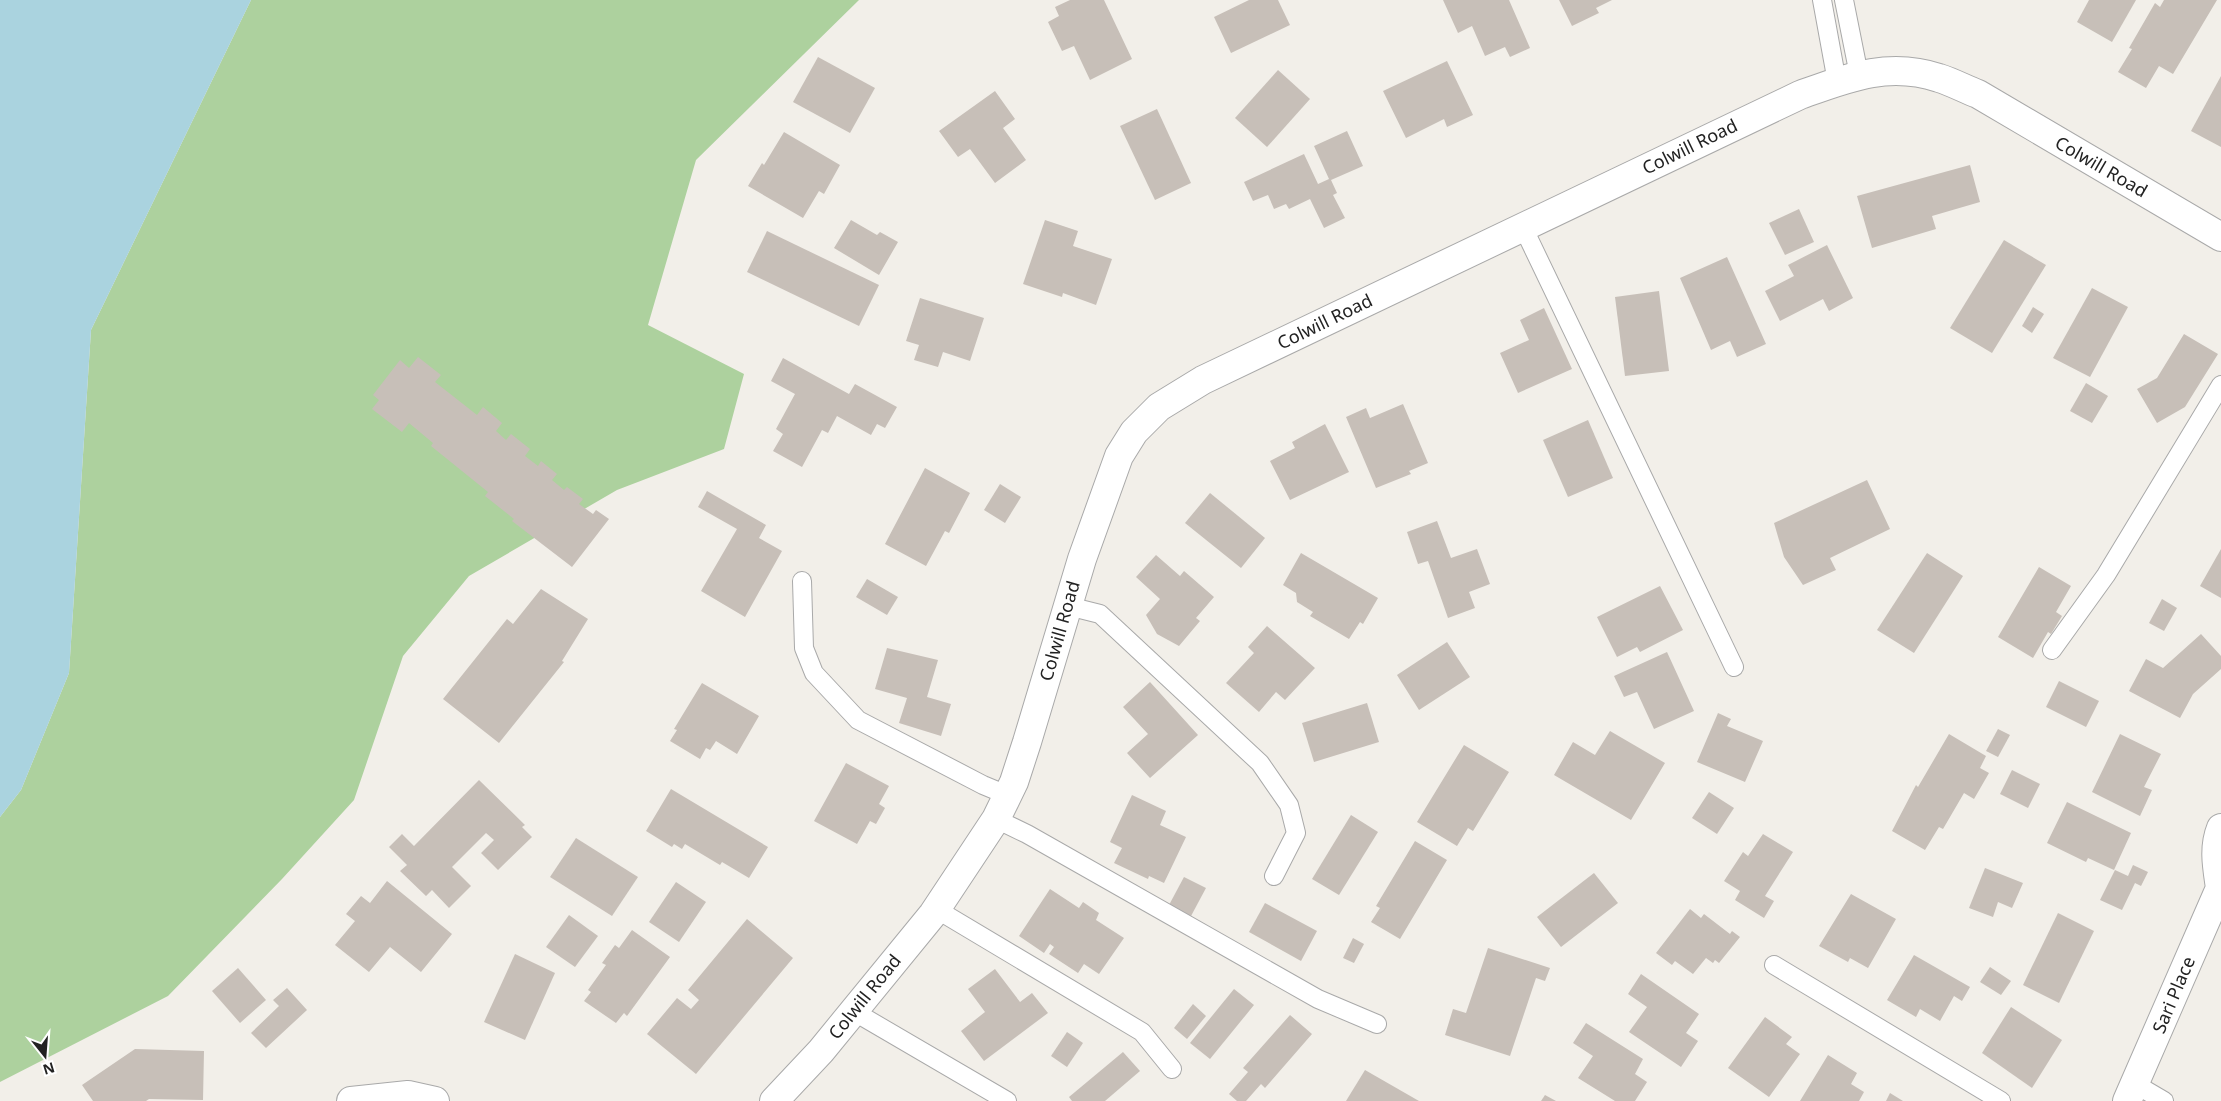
<svg xmlns="http://www.w3.org/2000/svg" width="2221" height="1101" viewBox="0 0 2221 1101" font-family="'Noto Sans',sans-serif">
<style>
.forest{fill:#add19e}
.water{fill:#aad3df}
.building{fill:#c7bfb8}
.lines{fill:none;stroke-linecap:round;stroke-linejoin:round}
.service-casing{stroke:#a9a9a9;stroke-width:20}
.minor-casing{stroke:#a9a9a9;stroke-width:30}
.tertiary-casing{stroke:#a9a9a9;stroke-width:30}
.service{stroke:#fff;stroke-width:18}
.minor{stroke:#fff;stroke-width:28}
.tertiary{stroke:#fff;stroke-width:28}
.labels{text-anchor:middle;stroke-width:4;stroke-linejoin:round;paint-order:stroke}
.street-label{font-size:18px;fill:#222;stroke:#fff}
</style>
<rect width="100%" height="100%" fill="#f2efe9"/>
<polygon class="forest" points="251,0 859,0 696,160 648,325 744,374 724,449 617,490 469,576 403,656 354,800 282,879 168,996 0,1082 0,817 21,790 69,673 91,330"/>
<polygon class="water" points="0,0 251,0 91,330 69,673 21,790 0,817"/>
<g class="building">
<polygon points="1070,0 1104,0 1132,59 1090,80 1074,46 1062,51 1048,22 1059,16 1055,7"/>
<polygon points="1249,0 1278,0 1290,25 1231,53 1214,17"/>
<polygon points="1443,0 1509,0 1530,48 1510,57 1505,47 1485,56 1472,26 1458,33"/>
<polygon points="1559,0 1612,0 1596,8 1599,13 1572,26"/>
<polygon points="2089,0 2136,0 2112,42 2077,22"/>
<polygon points="2164,0 2217,0 2173,74 2159,66 2146,88 2118,72 2132,49 2129,48 2155,3 2160,7"/>
<polygon points="818,57 875,88 850,133 793,102"/>
<polygon points="1447,61 1473,115 1447,127 1444,119 1406,138 1383,91"/>
<polygon points="1278,70 1310,99 1267,147 1235,118"/>
<polygon points="2221,76 2221,147 2191,131"/>
<polygon points="995,91 1015,119 1003,128 1026,160 995,183 970,149 958,157 939,131"/>
<polygon points="1157,109 1191,183 1155,200 1120,126"/>
<polygon points="1347,131 1363,166 1331,180 1337,193 1333,195 1345,218 1324,228 1310,199 1289,209 1286,204 1274,209 1268,195 1253,201 1244,182 1304,154 1318,184 1329,179 1314,146"/>
<polygon points="784,132 840,165 824,194 819,191 803,218 748,186 762,163 764,165"/>
<polygon points="1970,165 1980,202 1932,216 1936,229 1872,248 1857,196"/>
<polygon points="1799,209 1814,242 1785,255 1769,223"/>
<polygon points="851,220 877,235 880,232 898,242 879,275 834,248"/>
<polygon points="1045,220 1078,231 1073,246 1112,259 1096,305 1063,293 1062,297 1023,284"/>
<polygon points="767,231 879,285 859,326 747,272"/>
<polygon points="2004,240 2046,265 1992,353 1950,328"/>
<polygon points="1827,245 1853,298 1829,311 1823,299 1780,321 1765,291 1794,276 1788,265"/>
<polygon points="1727,257 1766,344 1737,357 1730,341 1711,350 1680,278"/>
<polygon points="2092,288 2128,307 2090,377 2053,358"/>
<polygon points="1659,291 1669,371 1625,376 1615,297"/>
<polygon points="920,298 984,318 970,361 943,352 938,367 914,360 919,345 906,341"/>
<polygon points="2033,307 2044,314 2032,333 2022,326"/>
<polygon points="1544,308 1572,369 1518,393 1500,353 1529,340 1520,320"/>
<polygon points="2184,334 2218,354 2185,407 2157,423 2137,389 2157,378"/>
<polygon points="418,357 441,375 435,382 477,415 483,407 502,423 496,431 506,440 511,434 530,449 525,456 538,466 541,461 557,474 552,480 564,490 567,487 583,499 579,504 593,514 596,510 609,519 572,567 512,521 514,519 485,496 488,492 431,446 433,443 409,423 402,432 372,409 379,400 373,395 400,360 409,368"/>
<polygon points="783,358 849,394 855,384 897,407 885,428 877,424 871,435 837,416 828,433 822,430 802,467 773,451 783,434 776,429 795,394 771,381"/>
<polygon points="2086,383 2108,396 2092,423 2070,411"/>
<polygon points="1403,404 1428,463 1409,471 1411,474 1376,488 1346,417 1366,408 1370,418"/>
<polygon points="1588,420 1613,478 1568,497 1543,440"/>
<polygon points="1325,424 1349,472 1290,500 1270,461 1295,448 1292,442"/>
<polygon points="925,468 970,493 949,533 945,531 926,566 885,544"/>
<polygon points="1867,480 1890,529 1830,558 1836,570 1803,585 1784,557 1774,523"/>
<polygon points="1000,484 1021,497 1005,523 984,510"/>
<polygon points="707,491 766,525 759,538 782,551 745,617 701,591 737,529 698,507"/>
<polygon points="1210,493 1265,538 1241,568 1185,523"/>
<polygon points="1437,521 1451,558 1477,549 1490,584 1469,592 1475,608 1448,618 1428,561 1418,564 1407,532"/>
<polygon points="2221,549 2221,598 2200,586"/>
<polygon points="1301,553 1378,598 1363,624 1360,622 1349,639 1310,616 1313,612 1297,602 1296,593 1283,585"/>
<polygon points="1927,553 1963,576 1914,653 1877,630"/>
<polygon points="1156,555 1180,576 1184,571 1214,597 1196,618 1200,621 1179,646 1157,634 1146,615 1160,599 1136,577"/>
<polygon points="2039,567 2071,586 2056,612 2062,616 2051,634 2048,632 2033,658 1998,637"/>
<polygon points="867,579 898,597 887,615 856,597"/>
<polygon points="1660,586 1683,630 1640,652 1637,647 1617,657 1597,617"/>
<polygon points="541,589 588,619 562,661 564,662 499,743 443,699 507,619 513,624"/>
<polygon points="2162,599 2177,608 2164,631 2149,623"/>
<polygon points="1267,626 1315,668 1285,700 1276,692 1259,712 1226,683 1254,653 1248,647"/>
<polygon points="2201,634 2221,656 2221,669 2193,694 2180,718 2129,691 2146,659 2163,668"/>
<polygon points="1447,642 1470,677 1419,710 1397,675"/>
<polygon points="887,648 938,660 927,697 951,704 941,736 899,723 907,698 875,689"/>
<polygon points="1667,652 1694,711 1654,729 1637,692 1624,697 1614,676"/>
<polygon points="2059,681 2099,701 2086,727 2046,707"/>
<polygon points="1150,682 1198,735 1150,778 1127,753 1148,734 1123,707"/>
<polygon points="702,683 759,716 737,754 716,741 710,750 706,748 700,759 670,741 677,730 674,729"/>
<polygon points="1367,703 1379,742 1314,762 1302,723"/>
<polygon points="1718,713 1731,719 1727,726 1763,741 1745,782 1697,762"/>
<polygon points="1998,729 2010,735 1998,757 1986,751"/>
<polygon points="1610,731 1665,763 1631,820 1554,775 1573,742 1595,755"/>
<polygon points="1949,734 1986,756 1980,768 1989,773 1974,799 1964,793 1943,829 1939,827 1925,850 1892,831 1916,785 1918,787"/>
<polygon points="2120,734 2161,754 2144,787 2152,790 2140,816 2092,792"/>
<polygon points="1464,745 1509,772 1473,831 1468,828 1457,846 1417,822"/>
<polygon points="846,763 889,786 879,804 885,808 876,824 870,821 857,844 814,821"/>
<polygon points="2012,770 2040,784 2028,808 2000,794"/>
<polygon points="479,780 525,825 522,827 532,837 498,870 481,853 494,840 486,833 452,867 471,886 449,908 432,890 426,896 400,871 407,865 389,847 402,834 414,846"/>
<polygon points="671,789 768,847 749,878 722,862 720,865 685,844 682,849 674,844 672,847 646,831"/>
<polygon points="1709,792 1734,808 1717,834 1692,818"/>
<polygon points="1132,795 1166,811 1160,825 1186,837 1164,883 1149,876 1148,879 1114,863 1122,848 1110,842"/>
<polygon points="2067,802 2131,833 2114,870 2088,858 2086,862 2047,843"/>
<polygon points="1351,815 1378,832 1339,895 1312,879"/>
<polygon points="1763,834 1793,852 1765,896 1774,901 1764,918 1735,900 1740,891 1724,881 1743,852 1748,856"/>
<polygon points="576,838 638,877 612,916 550,877"/>
<polygon points="1415,841 1447,860 1400,939 1371,922 1380,908 1376,906"/>
<polygon points="2133,865 2148,872 2141,886 2135,883 2122,910 2100,900 2115,870 2128,876"/>
<polygon points="1985,868 2023,883 2012,908 1998,902 1993,917 1969,908"/>
<polygon points="1594,873 1618,903 1561,947 1537,917"/>
<polygon points="1184,877 1206,888 1191,916 1169,905"/>
<polygon points="387,881 452,934 421,972 390,947 369,972 335,945 355,921 346,914 361,896 370,903"/>
<polygon points="676,882 706,902 679,942 649,922"/>
<polygon points="1050,889 1079,908 1083,902 1099,913 1096,920 1124,938 1099,974 1084,964 1078,973 1049,954 1054,947 1050,944 1044,953 1019,936"/>
<polygon points="1851,894 1896,919 1868,968 1850,958 1848,962 1819,946"/>
<polygon points="1265,903 1317,931 1301,961 1249,932"/>
<polygon points="1690,909 1701,918 1704,914 1730,934 1732,931 1740,937 1719,963 1715,960 1713,963 1706,958 1693,974 1675,961 1672,965 1656,953"/>
<polygon points="2058,913 2094,931 2059,1003 2023,985"/>
<polygon points="569,915 598,936 575,967 546,947"/>
<polygon points="747,919 793,958 696,1074 647,1034 677,998 691,1009 699,1000 688,990"/>
<polygon points="632,930 670,957 627,1016 624,1013 616,1023 584,1001 591,992 588,990 606,965 602,963 615,945 619,948"/>
<polygon points="1353,938 1364,944 1354,963 1343,958"/>
<polygon points="1488,948 1550,968 1545,981 1536,978 1510,1056 1445,1035 1453,1009 1466,1013"/>
<polygon points="515,954 555,973 525,1040 484,1022"/>
<polygon points="1914,955 1970,987 1962,1001 1954,996 1940,1021 1920,1009 1916,1017 1887,1000"/>
<polygon points="1990,967 2011,981 2001,995 1980,982"/>
<polygon points="238,968 266,1000 240,1023 212,991"/>
<polygon points="995,969 1020,1002 1032,993 1048,1013 984,1061 961,1031 985,1012 968,989"/>
<polygon points="1641,974 1699,1014 1686,1033 1698,1041 1681,1067 1629,1032 1647,1007 1628,994"/>
<polygon points="287,988 307,1010 266,1048 251,1033 279,1006 273,1000"/>
<polygon points="1234,989 1254,1005 1210,1059 1190,1043"/>
<polygon points="1193,1004 1206,1016 1187,1039 1174,1028"/>
<polygon points="2011,1007 2062,1040 2032,1088 1982,1053"/>
<polygon points="1290,1015 1312,1034 1265,1088 1261,1084 1246,1101 1237,1101 1229,1094 1248,1072 1243,1068"/>
<polygon points="1765,1017 1792,1037 1786,1044 1800,1054 1769,1097 1728,1068"/>
<polygon points="1586,1023 1643,1059 1635,1074 1647,1082 1635,1101 1615,1101 1578,1078 1593,1056 1573,1043"/>
<polygon points="1067,1032 1083,1043 1067,1067 1051,1056"/>
<polygon points="135,1049 204,1051 203,1100 149,1099 146,1101 93,1101 82,1085"/>
<polygon points="1123,1052 1140,1071 1105,1101 1072,1101 1069,1097"/>
<polygon points="1828,1055 1857,1073 1851,1084 1864,1092 1859,1101 1800,1101"/>
<polygon points="1365,1070 1419,1101 1346,1101"/>
<polygon points="1890,1093 1903,1101 1886,1101"/>
<polygon points="1545,1095 1556,1101 1541,1101"/>
</g>
<g class="lines">
<defs>
<g id="service">
<polyline points="1822,0 1837,82"/>
<polyline points="1844,0 1859,75"/>
<polyline points="1523,227 1734,667"/>
<polyline points="802,581 804,648 814,673 858,720 983,785 1007,795"/>
<polyline points="1068,606 1100,614 1260,763 1289,805 1296,833 1274,876"/>
<polyline points="2052,650 2106,575 2221,385"/>
<polyline points="996,819 1027,834 1318,999 1377,1024"/>
<polyline points="936,909 1142,1032 1172,1069"/>
<polyline points="1774,965 2001,1101"/>
<polyline points="853,1011 1007,1101"/>
<polyline points="2135,1084 2164,1101"/>
</g>
<path id="minor" d="M2127,1101L2220,888C2217,867 2213,848 2221,828"/>
<g id="tertiary">
<polyline points="351,1101 408,1095 435,1101"/>
<path d="M774,1101L821,1051L933,914L996,819L1014,782L1027,742L1082,559L1119,456L1134,432L1159,407L1203,380L1800,95C1847,78 1888,61 1939,78C1952,82 1965,89 1978,94L2221,237"/>
</g>
</defs>
<use href="#service" class="service-casing"/>
<use href="#minor" class="minor-casing"/>
<use href="#tertiary" class="tertiary-casing"/>
<use href="#service" class="service"/>
<use href="#minor" class="minor"/>
<use href="#tertiary" class="tertiary"/>
</g>
<g class="labels">
<g class="street-label">
<text transform="translate(1690 147) rotate(-26)" y="6">Colwill Road</text>
<text transform="translate(2101 167) rotate(30)" y="6">Colwill Road</text>
<text transform="translate(1325 322) rotate(-26)" y="6">Colwill Road</text>
<text transform="translate(1060 631) rotate(-74)" y="6">Colwill Road</text>
<text transform="translate(2174 995) rotate(-67)" y="6">Sari Place</text>
<text transform="translate(865 997) rotate(-51)" y="6">Colwill Road</text>
</g>
</g>
<g transform="translate(45 1056) rotate(163)" stroke="#ffffff" stroke-width="4" paint-order="stroke">
<path d="M0-4L9 19L0 12L-9 19Z" fill="#222222"/>
<text y="-8" font-size="14" font-weight="bold" text-anchor="middle" fill="#222222">N</text>
</g>
</svg>
